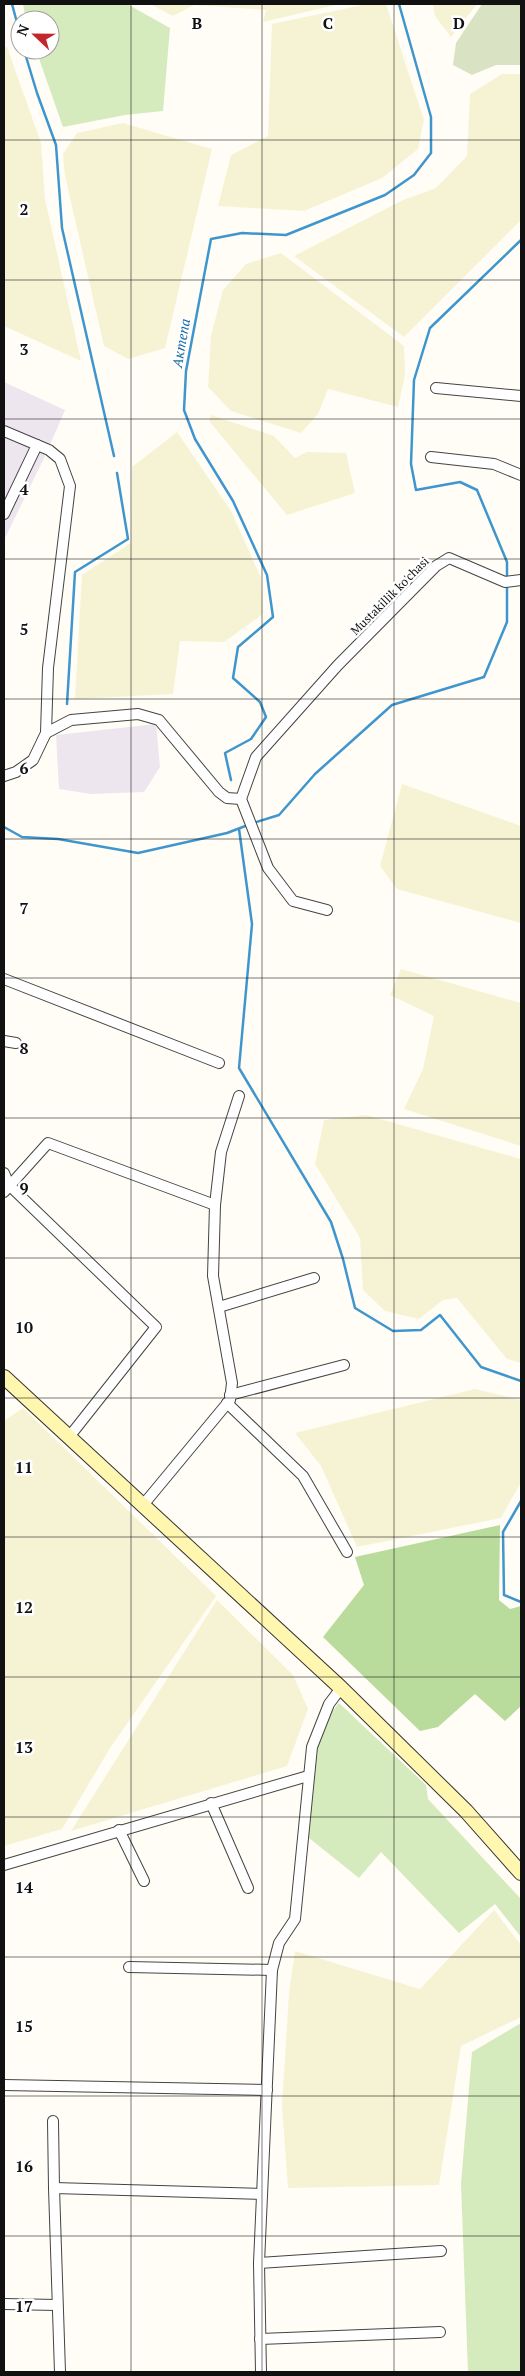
<svg xmlns="http://www.w3.org/2000/svg" width="525" height="2376" viewBox="0 0 525 2376" font-family="'PT Serif',serif">
<style>
.industrial{fill:#eee6ef}
.farmland{fill:#f6f3d4}
.green{fill:#d5ebbd}
.forest{fill:#b9dc9c}
.cemetery{fill:#d9e3c4}
.lines{fill:none;stroke-linecap:round;stroke-linejoin:round}
.stream{stroke:#3f96cf;stroke-width:2.5}
.minor-casing{stroke:#444;stroke-width:12}
.secondary-casing{stroke:#333;stroke-width:16}
.minor{stroke:#fff;stroke-width:10}
.secondary{stroke:#fff6b0;stroke-width:14}
.grid{fill:none;stroke:#111;stroke-width:1;stroke-opacity:0.55}
.labels{text-anchor:middle;stroke-width:5;stroke-linejoin:round;paint-order:stroke}
.street-label{font-size:12px;fill:#111;stroke:#fff}
.water-label{font-size:14px;font-style:italic;fill:#1768a6;stroke:#fff}
.grid-label{font-size:16px;text-anchor:middle;font-weight:bold;fill:#111;stroke:#fff;stroke-width:5;stroke-linejoin:round;paint-order:stroke}
</style>
<rect width="100%" height="100%" fill="#fffdf5"/>
<g class="industrial">
<polygon points="4,382 65,410 46,454 4,540"/>
<polygon points="156,724 160,767 144,792 91,794 59,789 56,735"/>
</g>
<g class="farmland">
<polygon points="150,4 340,4 263,22 266,10 194,5 173,16"/>
<polygon points="367,4 386,4 424,120 418,149 382,178 304,211 218,206 231,155 268,136 272,24"/>
<polygon points="433,4 477,4 451,37 435,16"/>
<polygon points="4,47 7,47 41,143 45,199 81,361 4,326"/>
<polygon points="502,74 521,74 521,220 404,337 294,256 403,200 436,188 467,156 470,94"/>
<polygon points="123,123 212,149 165,348 128,359 104,346 65,176 63,154 77,133"/>
<polygon points="281,253 404,346 405,375 398,407 328,389 318,414 301,433 231,411 208,387 211,336 223,290 246,264"/>
<polygon points="211,415 274,436 295,458 307,452 346,453 355,493 287,515 209,421"/>
<polygon points="177,432 231,511 261,578 263,614 224,642 180,641 173,694 75,699 82,575 131,543 132,467"/>
<polygon points="402,784 521,826 521,923 397,889 380,866"/>
<polygon points="401,969 521,1003 521,1146 404,1109 423,1069 434,1016 390,995"/>
<polygon points="366,1115 521,1159 521,1363 507,1359 457,1298 443,1300 419,1319 385,1311 363,1290 360,1238 315,1164 324,1120"/>
<polygon points="475,1389 521,1400 521,1482 501,1518 357,1547 321,1466 295,1433"/>
<polygon points="23,1408 216,1596 110,1748 62,1829 4,1846 4,1421"/>
<polygon points="217,1600 293,1675 308,1709 287,1766 71,1831"/>
<polygon points="494,1910 521,1945 521,2017 461,2046 439,2185 288,2188 282,2106 289,1993 295,1951 420,1989"/>
</g>
<g class="green">
<polygon points="23,4 127,4 170,28 163,111 125,115 63,127 36,50 50,50 50,20 26,20"/>
<path d="M339,1703L426,1785L428,1799L521,1899V1937L495,1904L459,1933L381,1852L359,1878L304,1834C310,1796 313,1731 339,1703Z"/>
<polygon points="521,2023 521,2372 468,2372 461,2184 472,2052"/>
</g>
<polygon class="forest" points="500,1525 499,1600 510,1609 521,1606 521,1706 505,1721 475,1694 438,1727 420,1731 323,1637 364,1585 355,1557"/>
<polygon class="cemetery" points="482,4 521,4 521,65 496,65 472,75 453,65 456,43"/>
<g class="lines">
<g class="stream">
<polyline points="12,4 20,34"/>
<polyline points="24,50 37,93 56,145 62,228 114,456"/>
<polyline points="507,580 507,562 477,490 460,482 416,490 411,464 414,380 430,328 521,240"/>
<polyline points="67,704 75,572 128,539 117,473"/>
<polyline points="231,780 225,753 251,739 266,717 260,702 233,678 238,647 273,617 267,575 233,501 195,439 184,410 186,371 211,239 242,233 286,235 385,195 414,175 431,153 431,117 399,4"/>
<polyline points="253,823 279,815 315,774 392,705 484,677 507,622 507,586"/>
<polyline points="4,827 22,837 58,839 138,853 227,833 248,825"/>
<polyline points="239,829 252,924 239,1068 331,1222 343,1259 355,1308 393,1331 421,1330 440,1315 481,1367 521,1381"/>
<polyline points="521,1501 503,1532 504,1595 521,1602"/>
</g>
<defs>
<g id="minor">
<polyline points="436,388 521,396"/>
<polyline points="4,431 49,450 60,459 70,486 48,668 46,733 33,760 16,772 4,776"/>
<polyline points="431,457 494,464 521,475"/>
<polyline points="4,514 37,445"/>
<polyline points="46,733 71,720 138,714 159,720 219,792 227,798 241,799"/>
<polyline points="327,910 293,901 268,868 241,799 256,757 338,665 436,566 449,558 505,582 521,580"/>
<polyline points="4,979 219,1063"/>
<polyline points="4,1041 16,1043"/>
<polyline points="4,1173 9,1185 156,1327 69,1437"/>
<polyline points="4,1192 48,1143 215,1205"/>
<polyline points="219,1307 314,1278"/>
<polyline points="230,1395 344,1365"/>
<polyline points="227,1403 303,1476 347,1552"/>
<polyline points="143,1505 230,1400 232,1383 213,1276 215,1205 221,1152 239,1096"/>
<polyline points="211,1803 248,1888"/>
<polyline points="119,1830 144,1881"/>
<polyline points="4,1865 308,1776"/>
<polyline points="129,1967 272,1970"/>
<polyline points="4,2085 267,2090"/>
<polyline points="53,2121 54,2188"/>
<polyline points="259,2263 441,2251"/>
<polyline points="4,2304 57,2305"/>
<polyline points="260,2339 440,2332"/>
<polyline points="60,2372 54,2188 261,2194"/>
<polyline points="261,2372 259,2263 272,1970 279,1943 295,1919 312,1747 329,1704 341,1688"/>
</g>
<polyline id="secondary" points="4,1377 341,1688 466,1811 521,1873"/>
</defs>
<use href="#minor" class="minor-casing"/>
<use href="#secondary" class="secondary-casing"/>
<use href="#minor" class="minor"/>
<use href="#secondary" class="secondary"/>
</g>
<path class="grid" d="M131,4V2372M262,4V2372M394,4V2372M4,140H521M4,280H521M4,419H521M4,559H521M4,699H521M4,839H521M4,978H521M4,1118H521M4,1258H521M4,1398H521M4,1537H521M4,1677H521M4,1817H521M4,1957H521M4,2096H521M4,2236H521"/>
<g class="labels">
<g class="street-label">
<text transform="translate(390 596) rotate(-45)" y="4">Mustakillik ko'chasi</text>
</g>
<g class="water-label">
<text transform="translate(181 343) rotate(-80)" y="5">Актепа</text>
</g>
</g>
<g class="grid-label">
<text x="197" y="29">B</text>
<text x="328" y="29">C</text>
<text x="459" y="29">D</text>
<text x="24" y="215">2</text>
<text x="24" y="355">3</text>
<text x="24" y="495">4</text>
<text x="24" y="635">5</text>
<text x="24" y="774">6</text>
<text x="24" y="914">7</text>
<text x="24" y="1054">8</text>
<text x="24" y="1194">9</text>
<text x="24" y="1333">10</text>
<text x="24" y="1473">11</text>
<text x="24" y="1613">12</text>
<text x="24" y="1753">13</text>
<text x="24" y="1893">14</text>
<text x="24" y="2032">15</text>
<text x="24" y="2172">16</text>
<text x="24" y="2312">17</text>
</g>
<rect width="525" height="2376" fill="none" stroke="#111111" stroke-width="10"/>
<g transform="translate(35 35) rotate(292)"><circle r="24" fill="#ffffff" stroke="#a0a0a0"/>
<path d="M0-4L9 19L0 12L-9 19Z" fill="#c4262e"/>
<text y="-8" font-size="14" font-weight="bold" text-anchor="middle" fill="#111111">N</text>
</g>
</svg>
